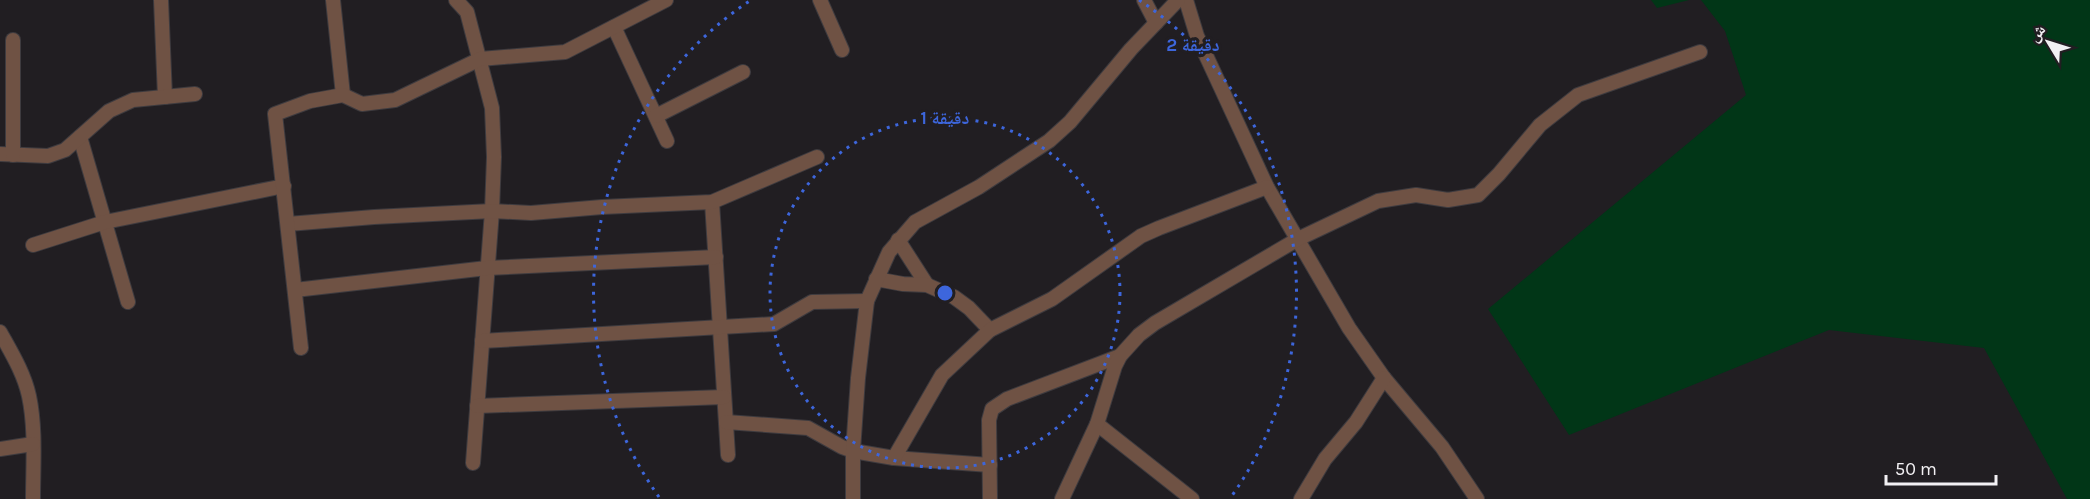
<svg xmlns="http://www.w3.org/2000/svg" width="2090" height="499" viewBox="0 0 2090 499" font-family="Karla,'Noto Naskh Arabic',sans-serif">
<style>
.green{fill:#013617}
.lines{fill:none;stroke-linecap:round;stroke-linejoin:round}
.street-casing{stroke:#3e3b3f;stroke-width:16}
.street{stroke:#6f5244;stroke-width:14}
.ring{fill:none;stroke:#3d66dc;stroke-width:3;stroke-dasharray:3 6}
.centre{fill:#3d66dc;stroke:#211e22;stroke-width:3}
.ring-label{font-size:18px;text-anchor:middle;font-weight:bold;fill:#3d66dc;stroke:#211e22;stroke-width:6;stroke-linejoin:round;paint-order:stroke}
</style>
<rect width="100%" height="100%" fill="#211e22"/>
<g class="green">
<polygon points="1651,0 1689,0 1657,8"/>
<polygon points="1701,0 2090,0 2090,499 2067,499 1984,348 1829,330 1569,435 1488,309 1746,95 1725,31"/>
</g>
<g class="lines">
<defs>
<g id="street">
<polyline points="161,0 165,97"/>
<polyline points="333,0 343,95"/>
<polyline points="456,0 467,12 492,108 494,157 492,211 473,463"/>
<polyline points="820,0 842,50"/>
<polyline points="1144,0 1156,23"/>
<polyline points="1186,0 1197,36 1267,187 1349,328 1384,378 1442,447 1477,499"/>
<polyline points="614,27 667,141"/>
<polyline points="656,116 743,72"/>
<polyline points="80,137 128,302"/>
<polyline points="0,154 48,156 65,150 109,111 133,100 195,94"/>
<polyline points="13,155 13,40"/>
<polyline points="712,202 728,455"/>
<polyline points="288,224 374,217 492,211 531,213 602,207 712,202 817,157"/>
<polyline points="898,240 927,285"/>
<polyline points="33,245 105,222 284,186"/>
<polyline points="876,279 903,284 927,285 954,297 969,308 990,330"/>
<polyline points="295,290 487,268 716,257"/>
<path d="M0,332C11,352 24,373 29,396C36,429 33,466 33,499"/>
<polyline points="482,341 774,324 812,302 867,301"/>
<polyline points="301,348 275,114 310,101 343,95 362,104 395,100 480,59 565,52 666,0"/>
<polyline points="477,406 724,397"/>
<polyline points="726,422 808,428 842,447 853,451 894,458 990,465"/>
<polyline points="1097,424 1192,499"/>
<polyline points="0,449 33,444"/>
<polyline points="894,458 942,375 990,330 1052,299 1141,236 1159,228 1267,187"/>
<polyline points="853,499 853,451 858,378 867,301 889,252 915,222 979,187 1049,141 1070,122 1131,49 1178,0"/>
<polyline points="990,499 989,420 992,409 1007,399 1120,356"/>
<polyline points="1062,499 1097,424 1115,366 1120,356 1139,335 1155,323 1298,239 1378,201 1416,195 1448,200 1478,195 1499,174 1540,125 1578,95 1700,52"/>
<polyline points="1301,499 1325,459 1356,422 1384,378"/>
</g>
</defs>
<use href="#street" class="street-casing"/>
<use href="#street" class="street"/>
</g>
<g class="ring">
<circle cx="945" cy="293" r="175"/>
<path d="M659 497A351 351 0 0 1 751 0M1139 0A351 351 0 0 1 1231 497"/>
</g>
<circle cx="945" cy="293" r="9" class="centre"/>
<g class="ring-label">
<text x="1193" y="51">2 دقيقة</text>
<text x="945" y="124">1 دقيقة</text>
</g>
<g transform="translate(2048 42) rotate(308)" stroke="#211e22" stroke-width="4.5" paint-order="stroke">
<path d="M0-4.5L10 22L0 15L-10 22Z" fill="#f2f0f3"/>
<text y="-9" font-size="16" font-weight="bold" text-anchor="middle" fill="#f2f0f3">ش</text>
</g>
<path d="M1886 475v9h110v-9" fill="none" stroke="#f2f0f3" stroke-width="3"/>
<text x="1895" y="475" font-size="18" fill="#f2f0f3" stroke="#211e22" stroke-width="4.5" paint-order="stroke">50 m</text>
</svg>
